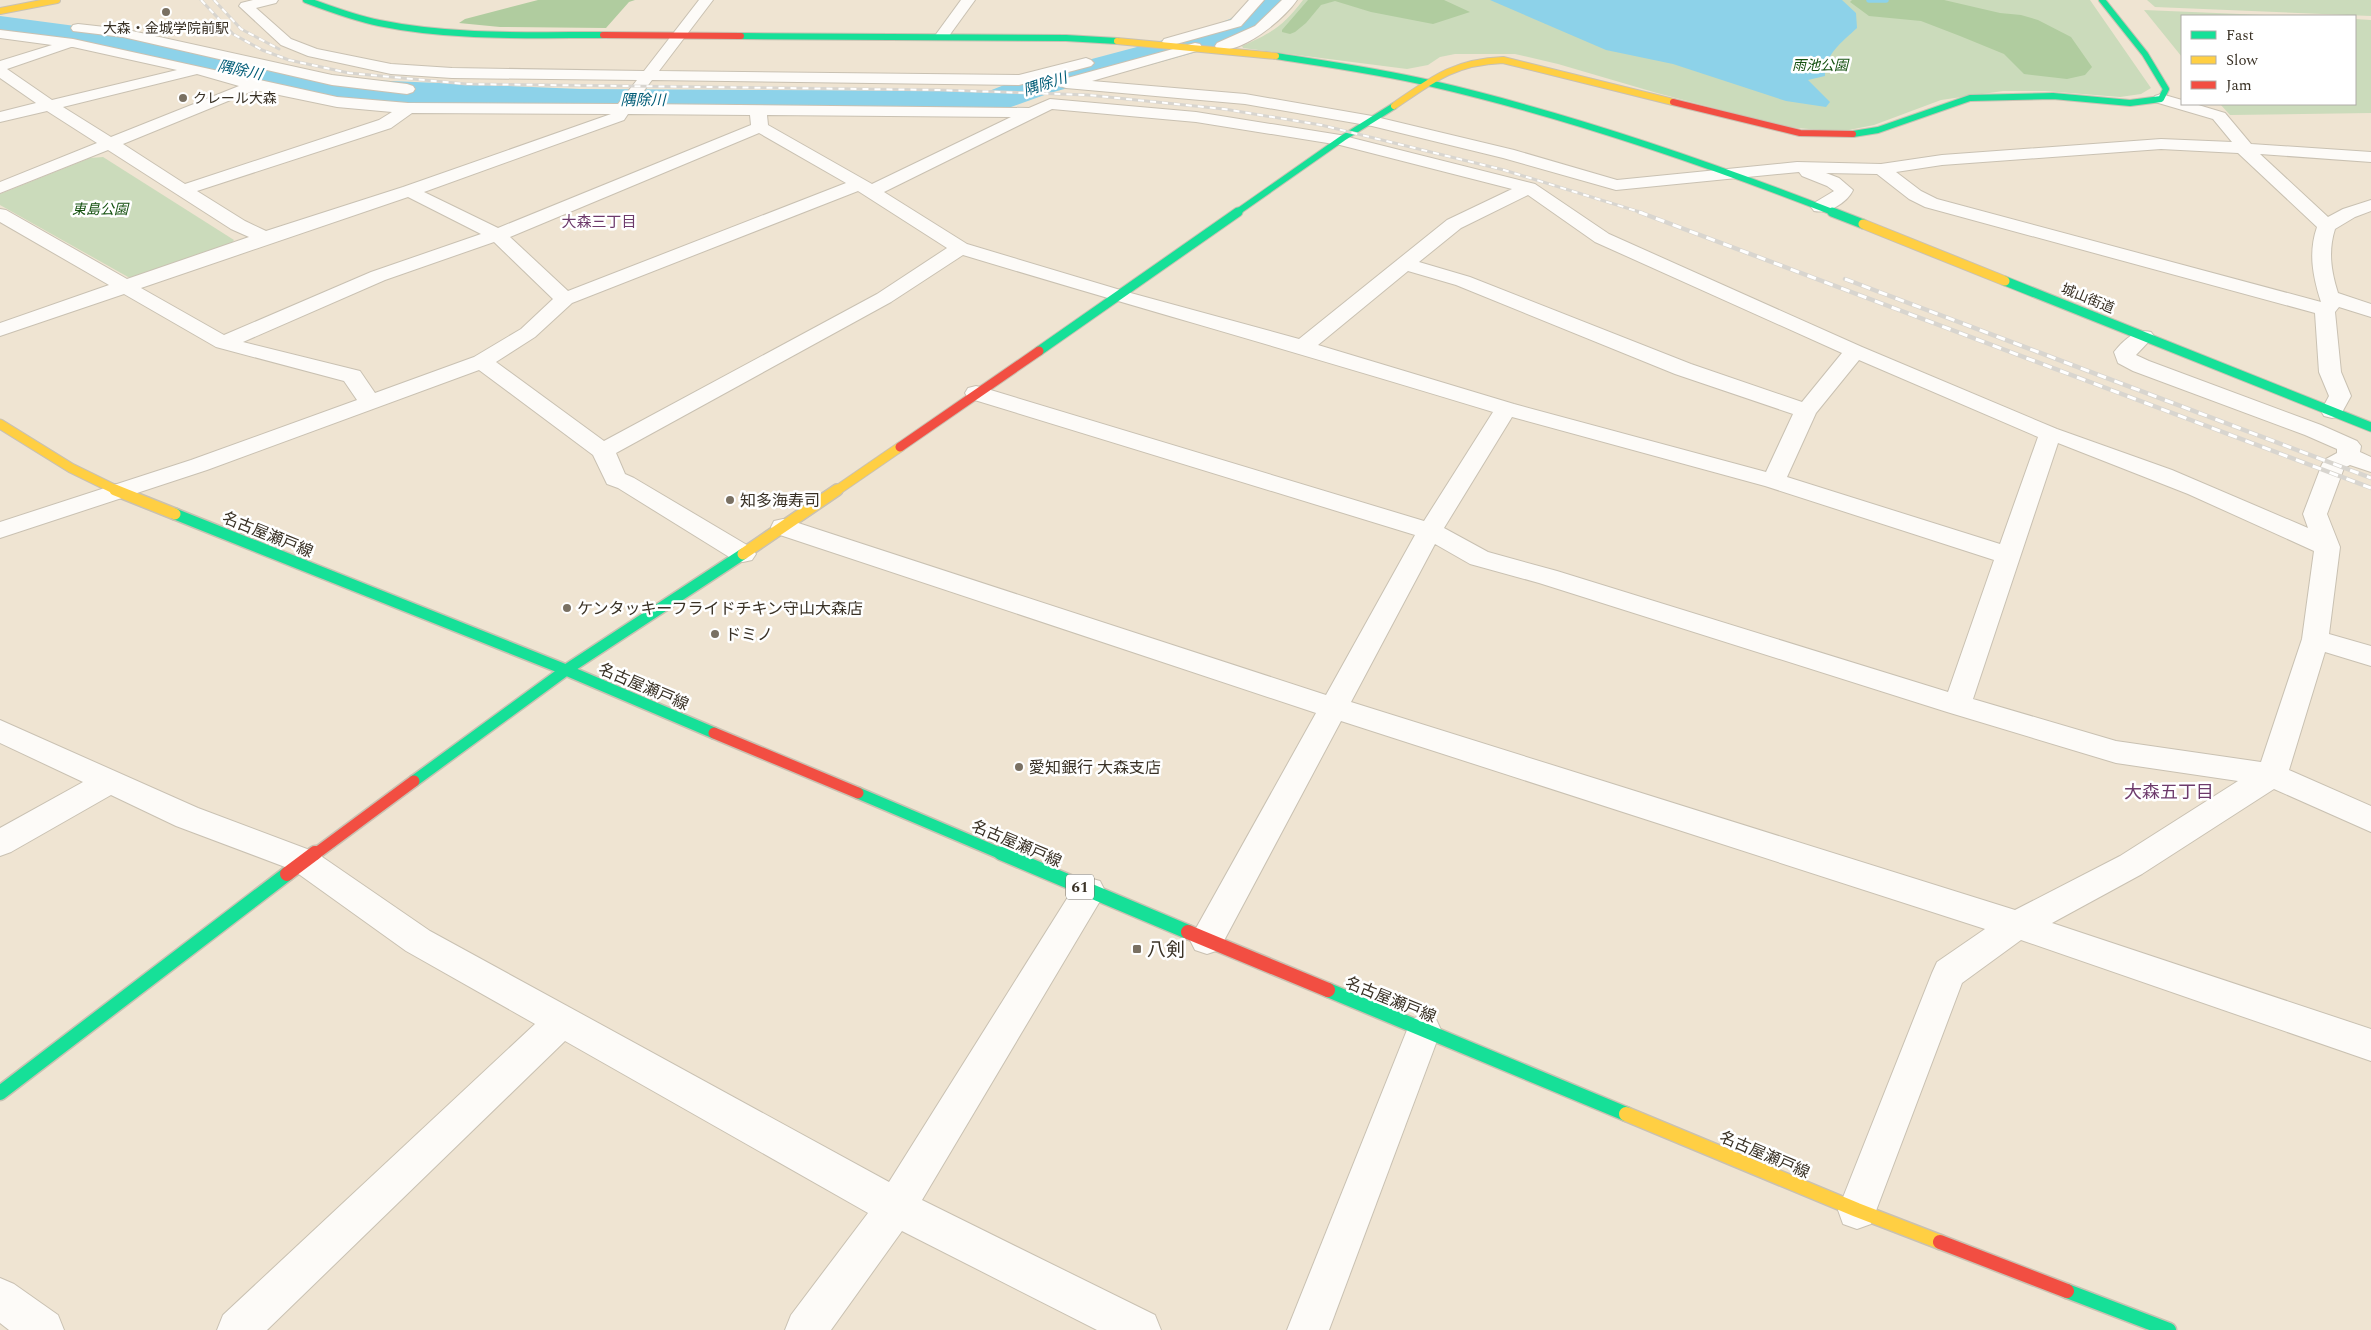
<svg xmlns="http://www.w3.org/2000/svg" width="2371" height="1330" viewBox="0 0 2371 1330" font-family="Spectral,'Noto Sans JP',serif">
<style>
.green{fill:#cbdbbb}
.forest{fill:#b0cc9f}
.water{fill:#8dd2e9}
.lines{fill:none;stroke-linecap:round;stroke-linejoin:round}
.stream{stroke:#8dd2e9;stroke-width:5.5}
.river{fill:#8dd2e9;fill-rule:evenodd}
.street-casing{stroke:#c9c1b2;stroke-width:2}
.fast-far3-casing{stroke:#c9c1b2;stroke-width:8}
.fast-far2-casing{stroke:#c9c1b2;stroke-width:11}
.fast-far1-casing{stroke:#c9c1b2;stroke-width:14}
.fast-casing{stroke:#c9c1b2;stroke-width:17}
.slow-far3-casing{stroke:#c9c1b2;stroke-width:8}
.slow-far2-casing{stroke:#c9c1b2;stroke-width:11}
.slow-far1-casing{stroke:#c9c1b2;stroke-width:14}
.slow-casing{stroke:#c9c1b2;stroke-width:17}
.jam-far3-casing{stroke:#c9c1b2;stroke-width:8}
.jam-far2-casing{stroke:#c9c1b2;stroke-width:11}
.jam-far1-casing{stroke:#c9c1b2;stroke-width:14}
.jam-casing{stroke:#c9c1b2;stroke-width:17}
.street{fill:#fdfbf8;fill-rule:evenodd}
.fast-far3{stroke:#16e098;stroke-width:6}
.fast-far2{stroke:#16e098;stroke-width:9}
.fast-far1{stroke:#16e098;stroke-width:11}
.fast{stroke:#16e098;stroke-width:14}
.slow-far3{stroke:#ffcf43;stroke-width:6}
.slow-far2{stroke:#ffcf43;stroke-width:9}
.slow-far1{stroke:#ffcf43;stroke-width:11}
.slow{stroke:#ffcf43;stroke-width:14}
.jam-far3{stroke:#f24e42;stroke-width:6}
.jam-far2{stroke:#f24e42;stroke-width:9}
.jam-far1{stroke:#f24e42;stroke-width:11}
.jam{stroke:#f24e42;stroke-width:14}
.rail-far1-casing{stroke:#d8d5cf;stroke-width:3}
.rail-casing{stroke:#d8d5cf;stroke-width:4.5}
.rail-far1{stroke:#fff;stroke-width:2;stroke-dasharray:6;stroke-linecap:butt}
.rail{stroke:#fff;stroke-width:3;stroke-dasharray:9;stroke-linecap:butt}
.poi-dot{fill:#797062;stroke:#fff;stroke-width:2}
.labels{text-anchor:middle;stroke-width:5;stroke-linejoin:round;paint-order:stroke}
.far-poi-label{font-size:14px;fill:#393125;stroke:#fff}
.far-park-label{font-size:14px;font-style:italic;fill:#155110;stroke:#fff}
.far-street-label{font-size:14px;fill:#393125;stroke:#fff}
.far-water-label{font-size:15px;font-style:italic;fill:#005c77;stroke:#fff}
.far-neighbourhood-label{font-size:15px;fill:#6d3a6b;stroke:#fff}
.shield{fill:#fff;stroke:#746f66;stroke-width:1}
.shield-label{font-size:15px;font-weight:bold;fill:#393125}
.poi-label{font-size:16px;fill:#393125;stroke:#fff;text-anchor:start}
.street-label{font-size:16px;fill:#393125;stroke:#fff}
.neighbourhood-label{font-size:18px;fill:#6d3a6b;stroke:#fff}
.near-poi-label{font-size:19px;fill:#393125;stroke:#fff;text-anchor:start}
</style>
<rect width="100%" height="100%" fill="#efe4d2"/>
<g class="green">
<path d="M1303,0H2090L2151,88L2141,94L2120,97L2045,91H2003L1941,100L1874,125L1844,131L1820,130L1787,127L1657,93L1558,64L1515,54H1455L1440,57L1428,65L1407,69L1243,48L1242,46C1272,33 1283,26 1303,0Z"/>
<polygon points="2147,0 2371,0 2371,16 2155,7"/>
<polygon points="2144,10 2288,16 2182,16 2182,57"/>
<polygon points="2355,19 2371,20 2371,113 2230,115 2220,104 2355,104"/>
<polygon points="103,157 234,240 230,246 137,277 128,277 0,205 0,194 90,158"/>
</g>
<g class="forest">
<polygon points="538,0 635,0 629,2 606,28 500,27 459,23 465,19"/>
<polygon points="1308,0 1444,0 1470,12 1433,24 1371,12 1335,1 1321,5 1306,23 1295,32 1290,34 1282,32 1282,30"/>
<polygon points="1852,0 1944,0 2000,13 2021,15 2038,20 2071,37 2092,67 2085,75 2067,79 2024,74 2004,54 1960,36 1921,21 1869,16 1850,2"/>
</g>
<path class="water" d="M1490,0H1842L1856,13L1857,28C1842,42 1825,54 1825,76L1808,80L1830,102L1826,107L1786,101L1673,64L1606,50Z"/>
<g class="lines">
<polyline class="stream" points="1869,0 1886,0"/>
<polygon class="river" points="1255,0 1287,0 1277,14 1254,33 1225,44 1050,93 994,113 580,111 367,102 250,85 113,51 0,36 0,16 113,31 250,63 367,80 580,89 989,91 1024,77 1201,30 1230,19"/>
<defs>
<g id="street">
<path d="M253,0H278L276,3L256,8L291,39L317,49L391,64L452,68L644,71L699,0H713L659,71L1019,75L1086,58L1091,60L1094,63L1091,66L1019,85L652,80L634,104L1029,108L1050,99L1196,112L1340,135L1535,184L1609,234L1862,347L2057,429L2172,470L2308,528L2303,514L2322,464L2326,459L2337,453V449L2305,435L2133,371L2118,363L2114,352C2123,340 2137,328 2151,332L2154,336L2136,355L2149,361L2321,425L2357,441L2361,446L2360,452L2371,457V472L2350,465L2344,468L2327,514L2340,547L2329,634L2371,646V666L2325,652L2289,770L2371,806V832L2274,789L2142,874L2052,923L2371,1029V1061L2021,940L1962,983L1871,1224L1857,1229L1843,1224L1838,1210L1932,973L1937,962L1985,929L1341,721L1219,950L1207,954L1195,950L1190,940L1195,930L1316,713L774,533L771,527L774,521L783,519L792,521L1326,695L1415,535L968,398L965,393L968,388L976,386L984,388L1424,521L1493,412C1317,358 1139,308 963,255L891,302L616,453L625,474L634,478L752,548L756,554L752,560L743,562L734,560L618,488L607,484L593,455L479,370L207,470L0,538V522L191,460L357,400L344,381L216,347L124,294L0,336V323L109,285L0,222V209L6,210L127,279L249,237L231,229L108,150L0,193V182L97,143L47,111L0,122V112L36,103L0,78V61L52,45L0,38V30L73,39L337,97L408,103L618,104L637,80L452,78L391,74L308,56L281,45L239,6L241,3ZM71,47H73L177,70L52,100L7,69ZM197,74L239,86L111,137L63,107ZM255,90L337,107L392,112L379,120L185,184L123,144ZM1052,109L1196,122L1340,145L1512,189L1447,220L1299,339L1127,292L967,244L884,192ZM412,113L611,114L403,187L266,231L245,221L197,191L391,128ZM628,114L750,115L751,125L498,228L424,192L624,120ZM767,115L1011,117L872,184L768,125ZM759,133L846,183L568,291L510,237ZM858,191L947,248L877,294L604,441L496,362L535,337L572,303ZM1528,195L1595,242L1842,353L1802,402L1691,364L1470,277L1419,262L1461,228ZM408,197L481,234L371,272L224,335L141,288ZM494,242L553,299L521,329L474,357L375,393L360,371L243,342L385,280ZM1408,271L1456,285L1675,374L1793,414L1766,472L1514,404L1318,345ZM1859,360L2038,437L2000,544L1787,477L1816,413ZM1512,417L1765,486L1994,560L1948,692L1557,571L1488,552L1444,528ZM2058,443L2188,494L2314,551L2302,639L2261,762L2116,741L1973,699ZM1435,544L1470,564L1539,583L1947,712L2116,763L2238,781L2120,856L2015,910L1351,702Z"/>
<polygon points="961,0 975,0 946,40 936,40 934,37"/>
<polygon points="1249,0 1264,0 1241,26 1169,46 1162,42 1164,39 1231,20"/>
<path d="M1282,0H1297C1284,19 1241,55 1217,49L1215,46L1217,43L1255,26Z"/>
<polygon points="78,24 123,29 332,75 407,84 413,86 415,89 413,92 407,94 332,85 123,37 73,31 71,28 73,25"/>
<path d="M1195,43L1200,44L1202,47L1200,50L1092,81L1245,94L1372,116L1514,150L1617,180L1797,162L1881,164L1942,155L2161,139L2232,142L2213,119L2155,102L2153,99L2155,96L2161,94L2182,100V104H2195L2225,113L2251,144L2371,152V162L2260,154L2328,217L2343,209L2371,200V211L2355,217L2335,229C2328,251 2331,271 2338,293L2371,304V317L2339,307L2335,312L2341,372L2351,396L2340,416L2332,418L2324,416L2321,411L2329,396L2319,372L2315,313L1925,207L1909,199L1877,174L1826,173L1839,178L1853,190C1847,203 1828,214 1814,211L1811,207L1814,203L1834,191L1827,186L1802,176L1799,172L1616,190L1503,158L1372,126L1245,104L1066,88L1060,86L1058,83L1060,80ZM2161,149L2238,153L2317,227C2308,253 2313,277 2321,302L1937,199L1921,191L1896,172L1942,165Z"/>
<polygon points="0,720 198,808 315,852 430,931 889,1182 1078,881 1089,878 1100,881 1105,891 1100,901 922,1200 1155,1315 1161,1330 1097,1330 902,1231 831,1330 785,1330 791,1315 868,1213 565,1041 267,1330 217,1330 223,1315 535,1024 406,951 293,870 176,826 111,795 11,852 0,856 0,828 83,782 0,743"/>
<polygon points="1424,1014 1436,1019 1441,1030 1329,1330 1287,1330 1407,1030 1412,1019"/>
<polygon points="0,1278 14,1284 58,1315 64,1330 9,1330 0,1323"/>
</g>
<g id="fast-far3">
<path d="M306,0C330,9 354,18 379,23C452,38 528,35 603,35"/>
<polyline points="741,36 1066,38 1117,41"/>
<path d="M1276,56C1327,64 1378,71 1429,83C1568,115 1702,161 1835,213"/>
<polyline points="1853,134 1878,130 1970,98 2053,96 2130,103 2161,99 2166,89 2145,54 2102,0"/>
<polyline points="1236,213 1343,138 1394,106"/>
</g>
<g id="fast-far2">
<polyline points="1832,212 1863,224"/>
<polyline points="2005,281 2371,427"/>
<polyline points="1039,351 1238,212"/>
</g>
<g id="fast-far1">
<polyline points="175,514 566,670 714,733"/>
<polyline points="414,781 566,670 743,554"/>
<polyline points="858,793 1004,855"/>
</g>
<g id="fast">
<polyline points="1001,853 1188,932"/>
<polyline points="1328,990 1626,1114"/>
<polyline points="0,1093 287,874"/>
<polyline points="2067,1291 2169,1330"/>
</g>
<g id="slow-far3">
<polyline points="0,11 57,0"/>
<polyline points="1117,41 1276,56"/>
<path d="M1394,106C1433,79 1454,62 1503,60L1673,102"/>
</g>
<g id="slow-far2">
<polyline points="1863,224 2005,281"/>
<polyline points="0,424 71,468 118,491"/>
<polyline points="836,491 900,447"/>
</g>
<g id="slow-far1">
<polyline points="115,490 175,514"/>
<polyline points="743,554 837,490"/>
</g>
<polyline id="slow" points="1626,1114 1857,1210 1940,1242"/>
<g id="jam-far3">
<polyline points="603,35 741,36"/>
<polyline points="1673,102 1800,133 1853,134"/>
</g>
<polyline id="jam-far2" points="900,447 1039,351"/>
<g id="jam-far1">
<polyline points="714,733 858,793"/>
<polyline points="314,855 414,781"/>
</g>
<g id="jam">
<polyline points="287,874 315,853"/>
<polyline points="1188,932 1328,990"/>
<polyline points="1940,1242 2067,1291"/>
</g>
</defs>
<use href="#street" class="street-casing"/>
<use href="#fast-far3" class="fast-far3-casing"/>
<use href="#fast-far2" class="fast-far2-casing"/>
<use href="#fast-far1" class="fast-far1-casing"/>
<use href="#fast" class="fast-casing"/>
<use href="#slow-far3" class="slow-far3-casing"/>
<use href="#slow-far2" class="slow-far2-casing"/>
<use href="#slow-far1" class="slow-far1-casing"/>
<use href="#slow" class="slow-casing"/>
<use href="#jam-far3" class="jam-far3-casing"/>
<use href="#jam-far2" class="jam-far2-casing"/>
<use href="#jam-far1" class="jam-far1-casing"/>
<use href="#jam" class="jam-casing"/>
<use href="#street" class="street"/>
<use href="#fast-far3" class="fast-far3"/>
<use href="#fast-far2" class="fast-far2"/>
<use href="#fast-far1" class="fast-far1"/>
<use href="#fast" class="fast"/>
<use href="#slow-far3" class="slow-far3"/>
<use href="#slow-far2" class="slow-far2"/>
<use href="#slow-far1" class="slow-far1"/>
<use href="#slow" class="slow"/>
<use href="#jam-far3" class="jam-far3"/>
<use href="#jam-far2" class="jam-far2"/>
<use href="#jam-far1" class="jam-far1"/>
<use href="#jam" class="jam"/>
<defs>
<g id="rail-far1">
<polyline points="201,0 233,34 262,50 289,60 349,73 466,84 941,90 1088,95 1224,109 1321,125 1504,170 1643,213"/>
<polyline points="214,0 241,29 279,49"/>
</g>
<g id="rail">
<polyline points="1639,212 2371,488"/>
<polyline points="1845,279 2371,478"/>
</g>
</defs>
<use href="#rail-far1" class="rail-far1-casing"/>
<use href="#rail" class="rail-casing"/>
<use href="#rail-far1" class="rail-far1"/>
<use href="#rail" class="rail"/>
</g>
<g class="poi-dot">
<circle cx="166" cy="12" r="5"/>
<circle cx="183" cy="98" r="5"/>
<circle cx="730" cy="500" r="5"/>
<circle cx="567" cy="608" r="5"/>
<circle cx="715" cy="634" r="5"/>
<circle cx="1019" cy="767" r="5"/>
<rect x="1132" y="944" width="10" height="10" rx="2.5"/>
</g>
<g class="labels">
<g class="far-poi-label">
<text x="166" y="33">大森・金城学院前駅</text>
<text x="193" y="103" text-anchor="start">クレール大森</text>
</g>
<g class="far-park-label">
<text x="1820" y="70">雨池公園</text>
<text x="100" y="214">東島公園</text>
</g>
<g class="far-street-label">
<text transform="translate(2088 298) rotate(22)" y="5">城山街道</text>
</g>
<g class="far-water-label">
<text transform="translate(240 70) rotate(12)" y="5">隅除川</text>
<text transform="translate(1045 84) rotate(-18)" y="5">隅除川</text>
<text x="643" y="105">隅除川</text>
</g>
<g class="far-neighbourhood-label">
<text x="599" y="227">大森三丁目</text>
</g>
<rect class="shield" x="1066" y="874.5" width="28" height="25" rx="4"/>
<g class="shield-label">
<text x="1080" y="892">61</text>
</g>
<g class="poi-label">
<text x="740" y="506">知多海寿司</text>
<text x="577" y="614">ケンタッキーフライドチキン守山大森店</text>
<text x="725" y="640">ドミノ</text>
<text x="1029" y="773">愛知銀行 大森支店</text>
</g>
<g class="street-label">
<text transform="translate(268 534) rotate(22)" y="6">名古屋瀬戸線</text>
<text transform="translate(644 686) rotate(23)" y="6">名古屋瀬戸線</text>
<text transform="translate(1017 843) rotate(23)" y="6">名古屋瀬戸線</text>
<text transform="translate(1391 999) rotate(22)" y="6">名古屋瀬戸線</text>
<text transform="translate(1765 1154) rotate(23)" y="6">名古屋瀬戸線</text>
</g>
<g class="neighbourhood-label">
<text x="2169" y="798">大森五丁目</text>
</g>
<g class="near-poi-label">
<text x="1147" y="956">八剣</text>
</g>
</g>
<rect x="2181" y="15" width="175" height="90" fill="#ffffff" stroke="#b0ada8"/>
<rect x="2191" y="31" width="25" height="8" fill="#16e098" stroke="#b0ada8"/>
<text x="2226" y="40" font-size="15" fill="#393125">Fast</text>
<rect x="2191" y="56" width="25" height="8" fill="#ffcf43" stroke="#b0ada8"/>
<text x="2226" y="65" font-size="15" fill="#393125">Slow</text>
<rect x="2191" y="81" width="25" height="8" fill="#f24e42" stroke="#b0ada8"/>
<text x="2226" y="90" font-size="15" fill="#393125">Jam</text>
</svg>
